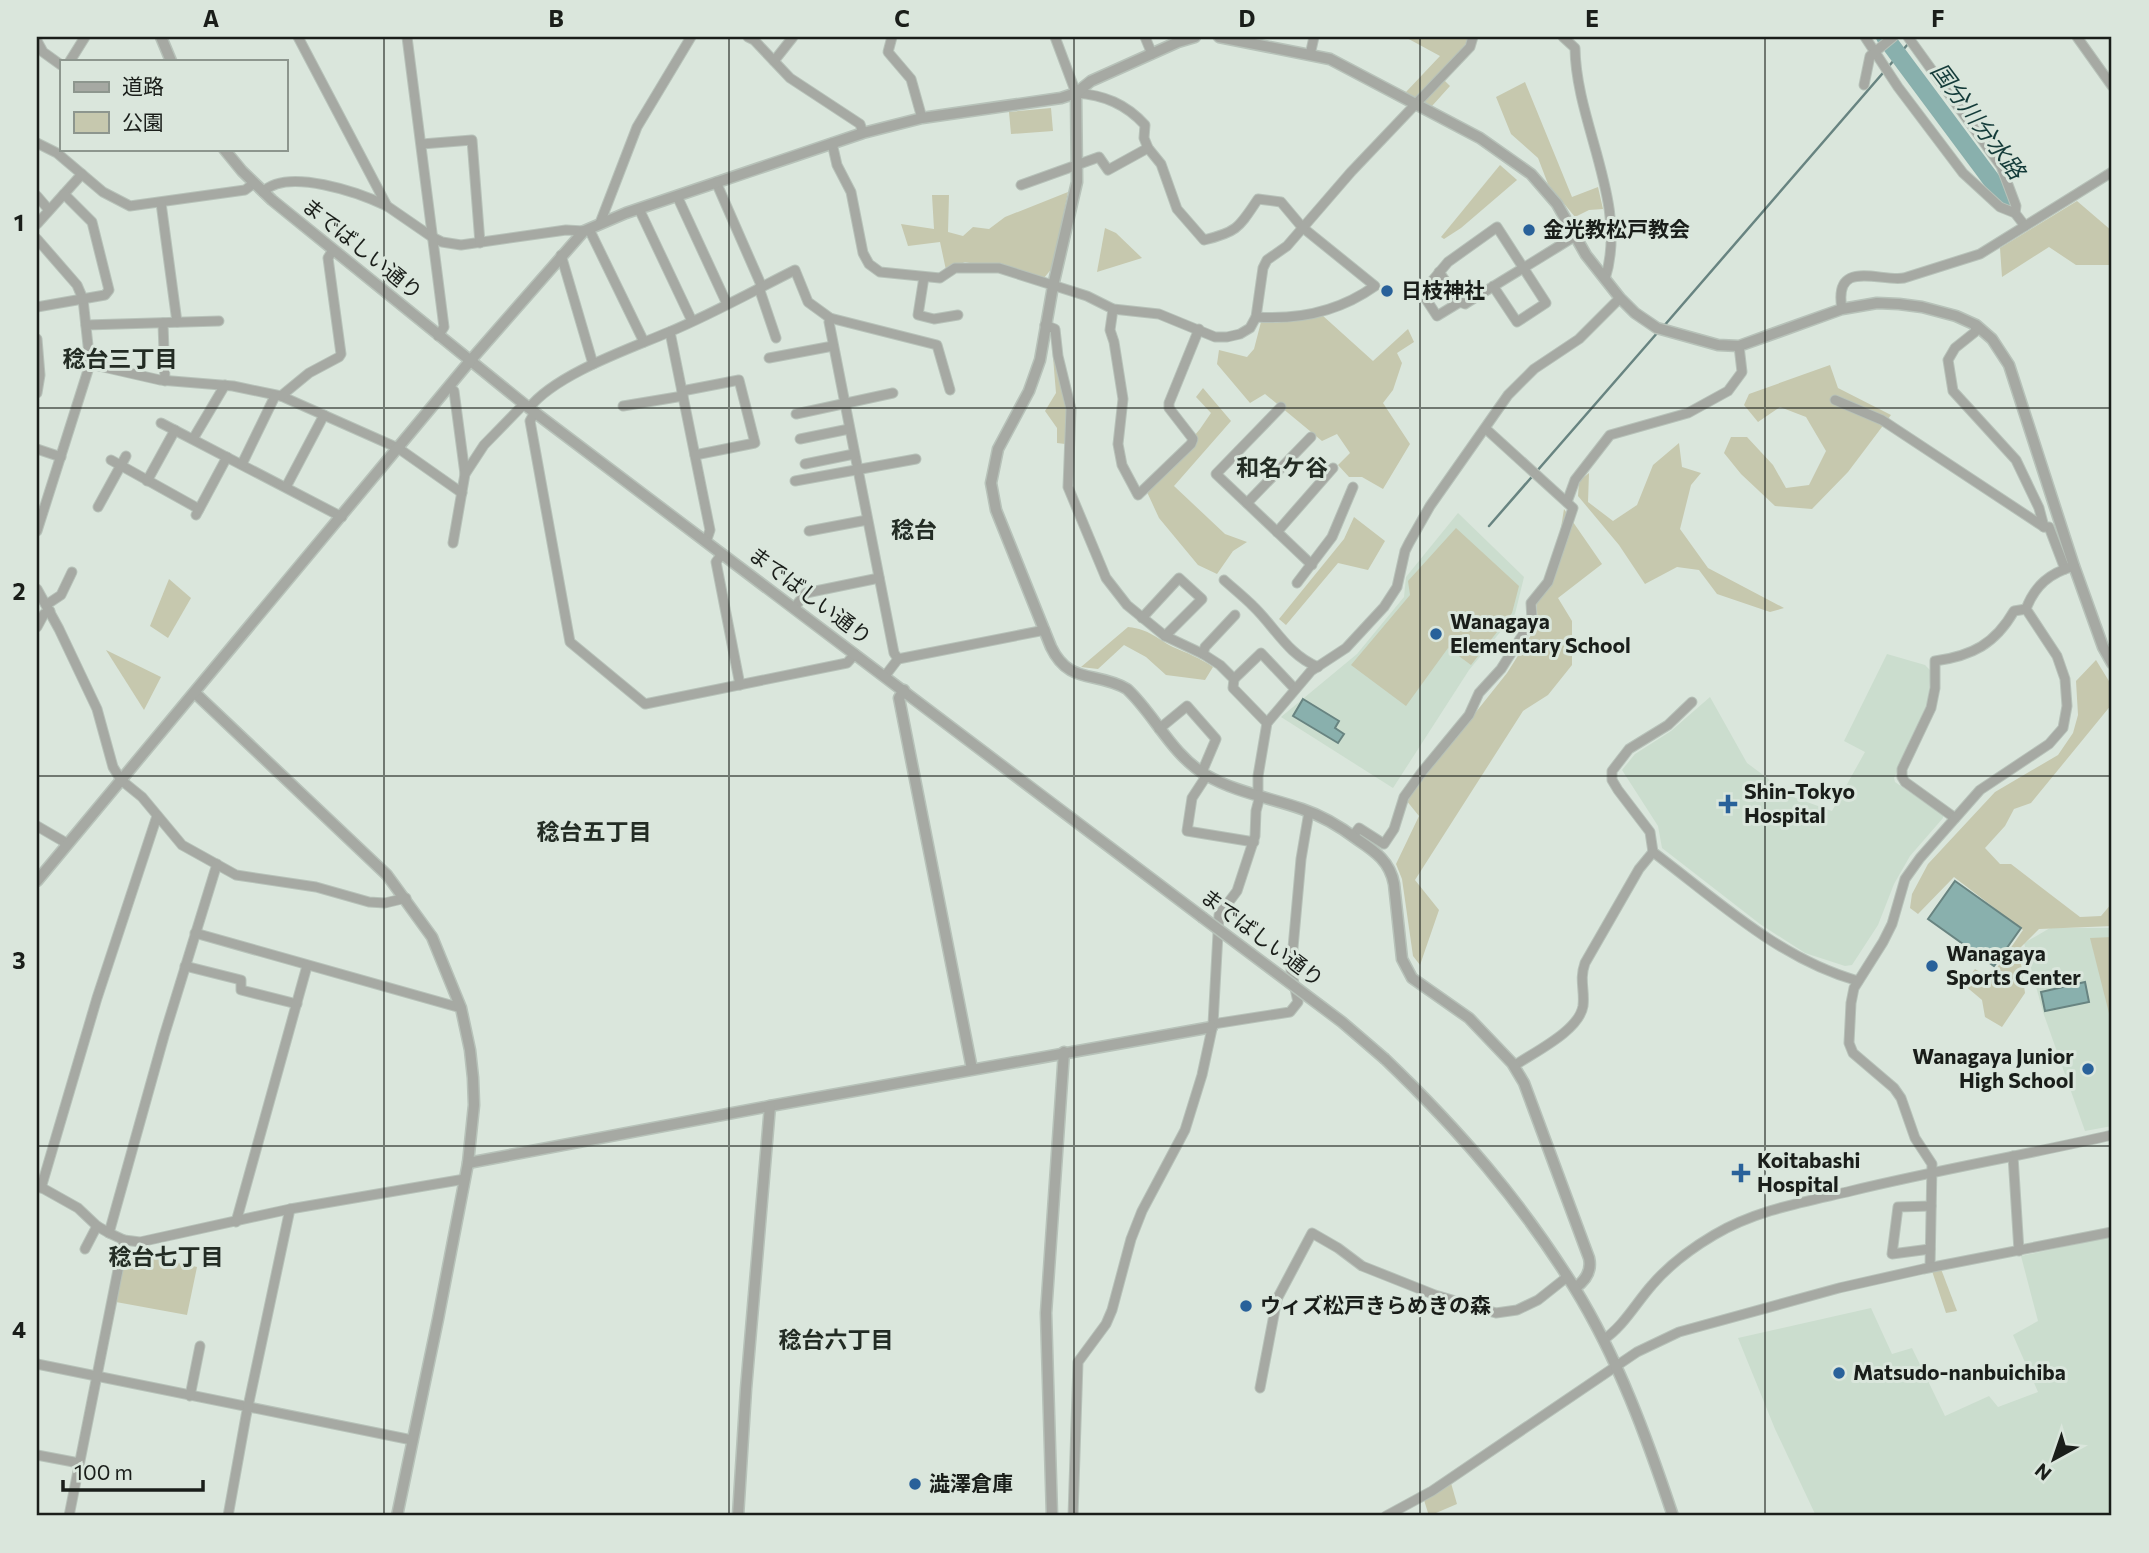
<svg xmlns="http://www.w3.org/2000/svg" width="2149" height="1553" viewBox="0 0 2149 1553" font-family="Commissioner,'Noto Sans JP',sans-serif">
<style>
.built{fill:#cbddce}
.green{fill:#c6c8ae}
.water{fill:#89b0ad;stroke:#688481;stroke-width:2}
.lines{fill:none;stroke-linecap:round;stroke-linejoin:round}
.stream{stroke:#688481;stroke-width:2.5}
.river{stroke:#89b0ad;stroke-width:18}
.minor-casing{stroke:#b7c2b9;stroke-width:11}
.tertiary-casing{stroke:#b7c2b9;stroke-width:13}
.minor{stroke:#a6a9a3;stroke-width:9}
.tertiary{stroke:#a6a9a3;stroke-width:10}
.tertiary-bridge-casing{stroke:#b7c2b9;stroke-width:13;stroke-linecap:butt}
.tertiary-bridge{stroke:#a6a9a3;stroke-width:10}
.grid{fill:none;stroke:#1a1e1a;stroke-width:2;stroke-opacity:0.55}
.poi-dot{fill:#29619a;stroke:#dae6dc;stroke-width:2.5}
.labels{text-anchor:middle;stroke-width:6;stroke-linejoin:round;paint-order:stroke}
.poi-label{font-size:21px;font-weight:bold;fill:#1a1e1a;stroke:#dae6dc;text-anchor:start}
.street-label{font-size:21px;fill:#1a1e1a;stroke:#dae6dc}
.water-label{font-size:23px;font-style:italic;fill:#143b39;stroke:#dae6dc}
.neighbourhood-label{font-size:23px;font-weight:bold;fill:#232c24;stroke:#dae6dc}
.neatline{fill:none;stroke:#1a1e1a;stroke-width:2.5}
.grid-label{font-size:23px;text-anchor:middle;font-weight:bold;fill:#1a1e1a}
</style>
<rect width="100%" height="100%" fill="#dae6dc"/>
<g class="built">
<polygon points="1458,513 1524,577 1515,614 1469,670 1393,788 1281,717 1357,654 1404,597 1406,577"/>
<polygon points="1887,654 1925,665 1931,671 1927,710 1894,778 1895,782 1943,815 1943,818 1910,856 1894,884 1878,925 1852,965 1845,966 1805,953 1760,924 1662,848 1658,826 1622,770 1635,754 1671,731 1710,697 1747,763 1793,797 1832,811 1865,752 1844,741"/>
<polygon points="2050,928 2112,928 2112,1126 2085,1131 2043,1012 2024,943"/>
<polygon points="2109,1237 2112,1245 2112,1509 2105,1516 1816,1516 1775,1429 1738,1338 1871,1308 1892,1354 1912,1348 1945,1416 1989,1396 1998,1407 2038,1392 2013,1335 2038,1321 2021,1256"/>
</g>
<g class="green">
<polygon points="1405,37 1471,37 1470,43 1439,75 1450,86 1432,106 1406,92 1440,56"/>
<polygon points="1525,82 1572,197 1598,187 1603,209 1589,210 1575,217 1548,184 1538,158 1511,134 1496,97"/>
<polygon points="1051,108 1053,131 1011,134 1009,112"/>
<polygon points="1500,165 1517,180 1461,228 1444,239 1441,237"/>
<polygon points="1068,192 1053,267 1044,278 965,262 946,270 940,242 908,246 901,224 934,229 932,195 949,195 948,232 963,236 973,227 989,229 1005,217"/>
<polygon points="2077,201 2112,231 2112,265 2076,265 2049,247 2002,277 2000,248"/>
<polygon points="1105,228 1116,233 1142,258 1097,272"/>
<polygon points="1322,315 1373,361 1408,329 1414,342 1397,353 1402,363 1393,390 1383,403 1410,444 1383,489 1362,477 1349,477 1338,465 1350,453 1337,434 1322,441 1265,394 1250,403 1217,364 1219,350 1247,357 1254,349 1261,322 1275,323"/>
<polygon points="1052,345 1055,347 1067,409 1065,444 1057,443 1057,428 1045,411 1056,393"/>
<polygon points="1830,365 1838,388 1891,415 1848,472 1812,509 1775,506 1741,474 1724,453 1731,437 1747,437 1773,465 1786,488 1809,485 1826,451 1806,417 1780,407 1758,422 1744,405 1749,394"/>
<polygon points="1203,388 1231,421 1174,486 1225,534 1247,542 1233,551 1217,574 1198,565 1159,518 1147,492 1200,429 1211,413 1196,397"/>
<polygon points="1679,443 1682,467 1701,473 1691,485 1680,529 1708,568 1784,608 1770,612 1717,594 1699,570 1677,567 1645,584 1619,545 1578,496 1579,481 1589,473 1588,502 1613,521 1637,505 1653,465"/>
<polygon points="1564,509 1602,564 1558,598 1572,621 1572,665 1548,695 1523,711 1415,880 1439,910 1420,965 1413,956 1402,879 1396,864 1419,816 1406,800 1507,673 1538,624 1536,597 1552,583"/>
<polygon points="1354,517 1385,541 1368,570 1338,563 1286,625 1279,619 1344,539"/>
<polygon points="1456,528 1519,586 1512,613 1471,665 1448,648 1406,706 1351,665 1410,595 1408,581"/>
<polygon points="169,579 191,598 168,638 150,626"/>
<path d="M1128,627C1151,630 1154,637 1173,647C1187,653 1200,658 1213,667L1205,680L1166,675L1146,657L1124,645L1098,669L1081,667Z"/>
<polygon points="106,650 161,677 144,710"/>
<polygon points="2096,660 2112,686 2112,704 2031,803 2014,809 2005,826 1985,848 2000,864 2011,864 2080,917 2101,916 2112,903 2112,926 2039,929 2019,949 2025,993 2002,1027 1985,1017 1982,1000 1963,984 1975,969 1990,978 2023,930 1954,877 1918,914 1910,908 1912,894 1928,864 1995,792 2058,755 2073,733 2078,715 2076,681"/>
<polygon points="2112,937 2112,1025 2090,938"/>
<polygon points="125,1251 197,1267 187,1315 116,1302"/>
<polygon points="1941,1269 1957,1311 1946,1313 1932,1271"/>
<polygon points="1451,1483 1457,1504 1429,1516 1424,1500"/>
</g>
<g class="water">
<polygon points="1303,699 1339,721 1335,728 1344,734 1338,743 1293,716"/>
<polygon points="1955,881 2021,928 1994,966 1928,919"/>
<polygon points="2085,982 2089,1002 2045,1011 2041,992"/>
</g>
<g class="lines">
<g class="stream">
<polyline points="1663,327 1908,44"/>
<polyline points="1489,526 1658,332"/>
</g>
<polyline class="river" points="1885,37 2007,201"/>
<defs>
<g id="minor">
<polyline points="298,37 387,206 432,237 442,242 461,245 566,230 584,231"/>
<polyline points="407,37 444,327 438,336"/>
<polyline points="748,37 754,40 790,78 860,124 863,133"/>
<polyline points="892,37 888,52 911,79 922,118"/>
<path d="M1055,37L1076,93C1104,95 1126,104 1145,125L1144,138L1148,148L1161,164L1177,209L1204,240C1238,232 1239,227 1258,199L1281,202L1302,227L1375,286C1340,311 1298,320 1256,317"/>
<polyline points="1145,37 1152,54"/>
<path d="M1563,37L1575,48C1576,124 1629,203 1605,279"/>
<polyline points="1865,37 1898,87 1963,173 2000,207 2015,213 2025,226"/>
<polyline points="1908,37 2001,166 2016,206 2015,213"/>
<polyline points="2077,37 2112,86"/>
<polyline points="37,41 43,52 61,65"/>
<polyline points="1310,55 1314,37"/>
<polyline points="70,61 85,37"/>
<polyline points="774,61 793,37"/>
<polyline points="1864,85 1870,56 1893,37"/>
<polyline points="37,143 57,153 103,192 130,206 245,190 254,183"/>
<polyline points="832,143 837,165 851,192 863,253 869,264 880,272 940,278 955,268 999,268 1087,296 1113,309 1159,314 1215,337 1227,337 1240,334 1250,328 1256,317 1263,268 1267,260 1287,246 1351,172 1470,47 1473,37"/>
<polyline points="422,144 472,140 480,243"/>
<polyline points="716,182 762,287"/>
<polyline points="1021,185 1099,157 1108,170 1148,148"/>
<path d="M263,192C287,167 360,193 387,206"/>
<polyline points="37,196 49,210"/>
<polyline points="677,196 727,304"/>
<polyline points="161,203 177,322"/>
<polyline points="639,209 692,321"/>
<polyline points="600,223 637,127 691,37"/>
<polyline points="37,224 82,174"/>
<polyline points="589,229 644,342"/>
<polyline points="37,239 77,285 83,299 90,364 37,531"/>
<polyline points="561,255 593,364"/>
<polyline points="1439,272 1460,302"/>
<polyline points="924,277 918,315 934,319 958,315"/>
<path d="M1493,286L1517,322L1546,303L1497,227L1448,262L1422,293L1437,316L1460,302L1465,304C1501,281 1539,259 1575,236"/>
<polyline points="759,288 776,338"/>
<polyline points="37,307 105,295 109,290 92,222 64,194"/>
<polyline points="1113,309 1110,330 1114,342 1123,399 1118,444 1122,465 1138,495 1191,444 1193,439 1169,408 1169,403 1199,329"/>
<path d="M1842,309C1833,258 1879,282 1904,278L1980,254L2112,172"/>
<polyline points="830,318 937,345 950,390"/>
<polyline points="163,323 165,381"/>
<polyline points="86,325 219,321"/>
<polyline points="1045,325 1055,329 1058,356 1071,409 1068,487 1106,578 1127,605 1165,636 1203,654 1220,665 1234,679 1233,688 1267,723"/>
<polyline points="1976,325 1975,332 1955,348 1948,360 1953,391 2016,460 2039,508 2044,527 2049,527 2065,569"/>
<polyline points="670,332 710,530 706,542"/>
<polyline points="37,339 40,375 37,393"/>
<polyline points="769,358 833,346"/>
<polyline points="90,364 160,380 233,386 281,396 398,448 462,493"/>
<polyline points="449,387 454,391 465,474"/>
<polyline points="682,391 739,380 755,443 695,455"/>
<polyline points="281,396 309,373 339,357 341,354 328,258 333,250"/>
<polyline points="1835,400 1882,420 2044,527"/>
<polyline points="623,406 683,396"/>
<polyline points="1281,407 1216,474 1312,565"/>
<path d="M529,408C556,374 629,349 669,332C712,314 753,291 795,270L808,302L830,318L829,322L894,653L898,659L885,676"/>
<polyline points="535,412 530,421 570,642 645,704 847,663 855,654"/>
<polyline points="796,414 893,393"/>
<polyline points="161,423 342,517"/>
<polyline points="193,439 225,385"/>
<polyline points="800,439 849,429"/>
<polyline points="37,449 61,457"/>
<polyline points="111,460 199,509"/>
<polyline points="242,464 275,396"/>
<polyline points="805,464 854,454"/>
<polyline points="147,481 175,430"/>
<polyline points="795,481 916,459"/>
<polyline points="286,487 324,415"/>
<polyline points="1567,502 1575,480 1610,435 1688,413 1728,391 1742,372 1739,346"/>
<polyline points="1247,503 1311,437"/>
<polyline points="98,507 126,456"/>
<polyline points="196,515 227,457"/>
<polyline points="809,531 867,520"/>
<polyline points="1277,532 1333,468"/>
<polyline points="453,543 465,474 484,445 524,404"/>
<polyline points="722,554 716,562 740,685"/>
<path d="M1224,580C1234,589 1244,597 1253,606C1275,627 1288,655 1318,667"/>
<polyline points="1297,583 1332,537 1353,487"/>
<polyline points="37,589 59,629 97,709 113,767 121,780 142,797 182,845 236,875 316,887 369,902 385,903 406,898"/>
<polyline points="46,605 61,595 72,572"/>
<polyline points="794,608 806,593 879,578"/>
<polyline points="1142,618 1179,578 1202,599 1165,636"/>
<polyline points="37,627 44,614 50,611"/>
<polyline points="1203,654 1205,647 1235,615"/>
<polyline points="898,659 1045,630"/>
<polyline points="1234,679 1261,653 1295,689"/>
<polyline points="1159,729 1187,706 1216,739 1202,772"/>
<polyline points="1207,775 1192,798 1187,831 1254,842"/>
<polyline points="1258,795 1258,776 1267,723 1311,671 1346,648 1384,607 1397,587 1405,551 1409,543 1430,506 1508,395 1534,369 1579,339 1620,298"/>
<path d="M1955,818L1905,782L1902,777V769L1931,708L1935,688V661C1972,656 1995,644 2014,611L2026,609"/>
<polyline points="37,826 68,844"/>
<polyline points="1353,836 1359,828 1384,844 1394,829 1404,797 1422,772 1469,715 1479,693 1501,669 1532,620 1531,603 1548,582 1573,508 1486,429"/>
<polyline points="1653,852 1650,832 1618,790 1612,780 1612,771 1629,749 1668,725 1692,702"/>
<polyline points="195,933 461,1008"/>
<polyline points="185,966 241,980 241,990 297,1004"/>
<polyline points="1213,1024 1219,915 1237,891 1255,836 1256,811 1260,796"/>
<path d="M1514,1066C1534,1052 1579,1031 1583,1006C1585,990 1579,980 1585,963L1639,869L1653,852C1717,900 1779,959 1858,981"/>
<polyline points="2013,1156 2019,1251"/>
<polyline points="37,1185 78,1208 97,1226 109,1233 124,1240 140,1242 290,1209 465,1179"/>
<polyline points="41,1188 97,998 157,816"/>
<polyline points="236,1222 307,966"/>
<polyline points="109,1233 164,1036 217,864"/>
<polyline points="85,1249 97,1226"/>
<polyline points="1930,1249 1892,1254 1898,1207 1931,1206"/>
<path d="M1930,1267L1932,1164L1915,1138L1901,1098L1894,1088L1853,1053L1849,1043L1851,1003L1854,988L1883,942L1892,924L1905,879L1920,858L1980,790L2049,744L2063,728L2067,706L2065,679L2057,656L2026,609C2035,585 2050,573 2074,566"/>
<path d="M1603,1340C1623,1327 1636,1303 1652,1285C1669,1265 1692,1248 1714,1235C1756,1210 1804,1202 1851,1191C1938,1170 2025,1155 2112,1135"/>
<polyline points="37,1364 412,1440"/>
<polyline points="1260,1388 1277,1299 1312,1233 1338,1248 1362,1266 1435,1295 1496,1313 1517,1310 1538,1300 1567,1277"/>
<polyline points="190,1396 200,1346"/>
<polyline points="37,1455 79,1463"/>
<polyline points="69,1516 124,1240"/>
<polyline points="228,1516 246,1416 290,1209"/>
<polyline points="1073,1516 1078,1362 1106,1324 1112,1310 1131,1239 1142,1211 1185,1130 1202,1075 1213,1024 1290,1012 1298,1002 1291,970 1301,859 1309,812"/>
<polyline points="1386,1516 1432,1491 1637,1352 1679,1332 1839,1288 1923,1269 2112,1232"/>
</g>
<g id="tertiary">
<polyline points="161,37 171,61"/>
<polyline points="1219,37 1330,59 1480,138 1531,174 1557,204 1586,255 1620,298 1635,313 1657,328 1718,345 1739,346 1842,309 1877,303 1899,304 1922,307 1956,316 1976,325 1992,339 2009,365 2074,566 2103,647 2112,663"/>
<path d="M1076,93L1077,182L1053,286L1040,360L1029,391L998,449L991,483L996,510L1051,647C1069,685 1096,671 1127,689C1155,715 1171,754 1206,775C1235,792 1271,798 1302,809C1323,816 1341,827 1358,840C1376,852 1390,862 1394,884L1402,959L1412,978L1469,1018L1512,1063L1524,1083L1589,1258C1592,1271 1585,1281 1575,1288"/>
<polyline points="224,149 242,171 272,200 529,408 1202,917"/>
<polyline points="904,690 899,698 972,1069"/>
<polyline points="195,693 387,875 432,937 461,1008 470,1050 473,1078 474,1105 468,1163 438,1319 397,1516"/>
<polyline points="37,881 470,361 584,231 626,213 863,133 922,118 1061,98 1076,93 1091,81 1178,42 1195,37"/>
<path d="M1385,1059C1459,1130 1520,1200 1574,1287C1618,1358 1647,1438 1673,1516"/>
<polyline points="468,1163 770,1106 1212,1027"/>
<polyline points="738,1516 746,1389 770,1106"/>
<polyline points="1052,1516 1046,1313 1064,1052"/>
</g>
</defs>
<use href="#minor" class="minor-casing"/>
<use href="#tertiary" class="tertiary-casing"/>
<use href="#minor" class="minor"/>
<use href="#tertiary" class="tertiary"/>
<defs>
<polyline id="tertiary-bridge" points="1202,917 1342,1022 1385,1059"/>
</defs>
<use href="#tertiary-bridge" class="tertiary-bridge-casing"/>
<use href="#tertiary-bridge" class="tertiary-bridge"/>
</g>
<path class="grid" d="M384,37V1516M729,37V1516M1074,37V1516M1420,37V1516M1765,37V1516M37,408H2112M37,776H2112M37,1146H2112"/>
<g class="poi-dot">
<circle cx="1529" cy="230" r="7"/>
<circle cx="1387" cy="291" r="7"/>
<circle cx="1436" cy="634" r="7"/>
<path d="M1724.5 793.5h7v7h7v7h-7v7h-7v-7h-7v-7h7z"/>
<circle cx="1932" cy="966" r="7"/>
<circle cx="2088" cy="1069" r="7"/>
<path d="M1737.5 1162.5h7v7h7v7h-7v7h-7v-7h-7v-7h7z"/>
<circle cx="1246" cy="1306" r="7"/>
<circle cx="1839" cy="1373" r="7"/>
<circle cx="915" cy="1484" r="7"/>
</g>
<g class="labels">
<g class="poi-label">
<text x="1543" y="237">金光教松戸教会</text>
<text x="1401" y="298">日枝神社</text>
<text x="1450" y="629">Wanagaya<tspan x="1450" dy="24">Elementary School</tspan></text>
<text x="1744" y="799">Shin-Tokyo<tspan x="1744" dy="24">Hospital</tspan></text>
<text x="1946" y="961">Wanagaya<tspan x="1946" dy="24">Sports Center</tspan></text>
<text x="2074" y="1064" text-anchor="end">Wanagaya Junior<tspan x="2074" dy="24">High School</tspan></text>
<text x="1757" y="1168">Koitabashi<tspan x="1757" dy="24">Hospital</tspan></text>
<text x="1260" y="1313">ウィズ松戸きらめきの森</text>
<text x="1853" y="1380">Matsudo-nanbuichiba</text>
<text x="929" y="1491">澁澤倉庫</text>
</g>
<g class="street-label">
<text transform="translate(362 249) rotate(39)" y="7">までばしい通り</text>
<text transform="translate(810 596) rotate(37)" y="7">までばしい通り</text>
<text transform="translate(1262 938) rotate(37)" y="7">までばしい通り</text>
</g>
<g class="water-label">
<text transform="translate(1978 121) rotate(53)" y="8">国分川分水路</text>
</g>
<g class="neighbourhood-label">
<text x="120" y="367">稔台三丁目</text>
<text x="1282" y="476">和名ケ谷</text>
<text x="914" y="538">稔台</text>
<text x="594" y="840">稔台五丁目</text>
<text x="166" y="1265">稔台七丁目</text>
<text x="836" y="1348">稔台六丁目</text>
</g>
</g>
<rect width="2149" height="1553" fill="none" stroke="#dae6dc" stroke-width="77"/>
<rect x="60" y="60" width="228" height="91" fill="#dae6dc" stroke="#8d968e" stroke-width="2"/>
<rect x="74" y="82" width="35" height="10" fill="#a6a9a3" stroke="#8d968e" stroke-width="2"/>
<text x="122" y="94" font-size="21" fill="#1a1e1a">道路</text>
<rect x="74" y="112" width="35" height="21" fill="#c6c8ae" stroke="#8d968e" stroke-width="2"/>
<text x="122" y="130" font-size="21" fill="#1a1e1a">公園</text>
<g transform="translate(2054 1459) rotate(220)" stroke="#dae6dc" stroke-width="5" paint-order="stroke">
<path d="M0-5L12 26L0 18L-12 26Z" fill="#1a1e1a"/>
<text y="-10" font-size="19" font-weight="bold" text-anchor="middle" fill="#1a1e1a">N</text>
</g>
<path d="M63 1480v10h140v-10" fill="none" stroke="#1a1e1a" stroke-width="3.5"/>
<text x="74" y="1480" font-size="21" fill="#1a1e1a" stroke="#dae6dc" stroke-width="5" paint-order="stroke">100 m</text>
<rect x="38" y="38" width="2072" height="1476" class="neatline"/>
<g class="grid-label">
<text x="211" y="27">A</text>
<text x="556" y="27">B</text>
<text x="902" y="27">C</text>
<text x="1247" y="27">D</text>
<text x="1592" y="27">E</text>
<text x="1938" y="27">F</text>
<text x="19" y="231">1</text>
<text x="19" y="600">2</text>
<text x="19" y="969">3</text>
<text x="19" y="1338">4</text>
</g>
</svg>
